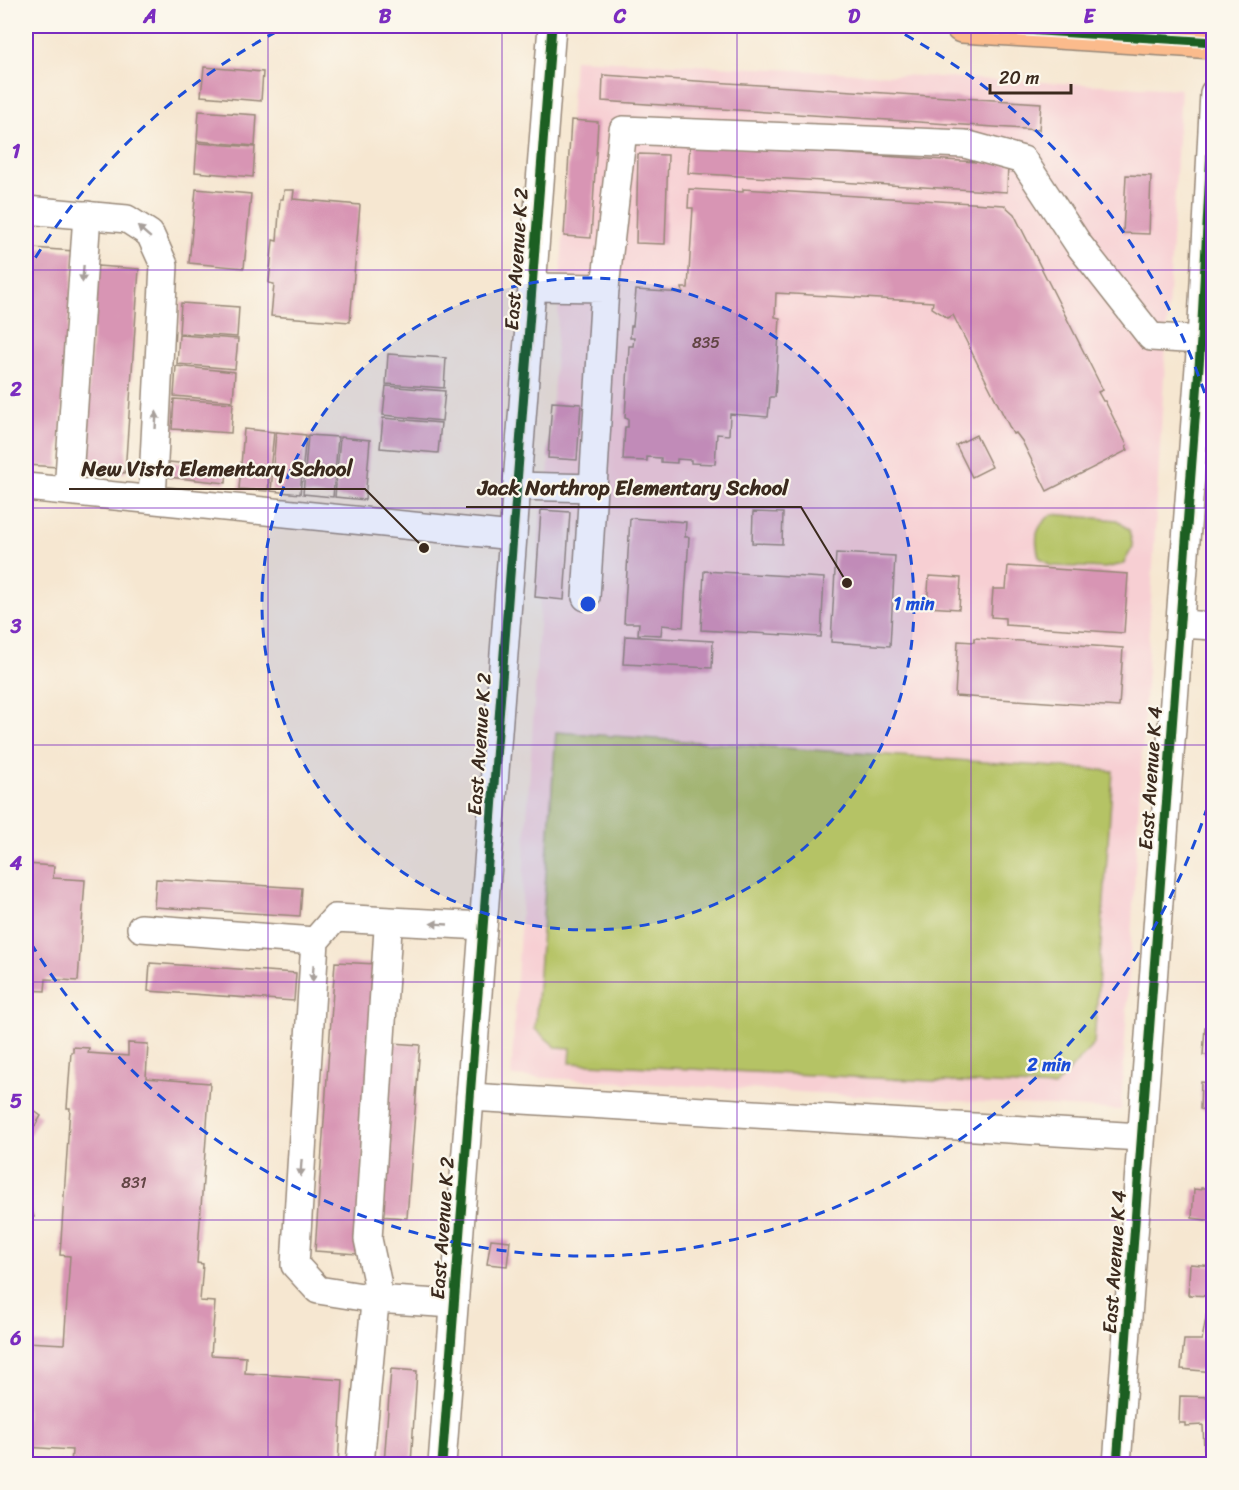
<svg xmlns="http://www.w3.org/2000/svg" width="1239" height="1490" viewBox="0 0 1239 1490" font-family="Sriracha,sans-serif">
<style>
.built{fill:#f7cfd3}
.green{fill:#b5c365;stroke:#787642;stroke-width:1.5}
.building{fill:#d895b4}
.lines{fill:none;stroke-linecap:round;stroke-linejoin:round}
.minor-casing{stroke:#988878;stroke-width:30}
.major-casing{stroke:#988878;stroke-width:36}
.minor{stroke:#fff;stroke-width:27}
.major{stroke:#fbbb8c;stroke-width:33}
.cycleway-casing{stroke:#fbf7ec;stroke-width:13}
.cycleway{stroke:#1b5e20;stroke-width:9}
.oneway{fill:#a79f9a}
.grid{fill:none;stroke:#7b2cbf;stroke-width:1.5;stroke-opacity:0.55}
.ring{fill:none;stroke:#1d4ed8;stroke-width:3;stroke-dasharray:10 8}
.labels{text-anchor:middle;stroke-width:4.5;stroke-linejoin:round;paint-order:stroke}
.number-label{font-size:16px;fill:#624544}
.street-label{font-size:20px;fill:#3b2a1e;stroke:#fbf7ec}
.centre{fill:#1d4ed8;stroke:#fbf7ec;stroke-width:3}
.ring-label{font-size:18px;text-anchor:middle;font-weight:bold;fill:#1d4ed8;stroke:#fbf7ec;stroke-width:4.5;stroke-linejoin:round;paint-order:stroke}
.leader{fill:none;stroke:#3b2a1e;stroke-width:2}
.callout-dot{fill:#3b2a1e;stroke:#fbf7ec;stroke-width:2}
.callout-label{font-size:21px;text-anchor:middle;font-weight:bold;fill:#3b2a1e;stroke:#fbf7ec;stroke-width:4.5;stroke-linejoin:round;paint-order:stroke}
.neatline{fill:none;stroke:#7b2cbf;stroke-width:2}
.grid-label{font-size:20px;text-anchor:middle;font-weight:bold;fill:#7b2cbf}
</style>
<rect width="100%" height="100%" fill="#fbf7ec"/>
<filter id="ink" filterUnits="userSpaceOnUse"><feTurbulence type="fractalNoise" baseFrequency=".0167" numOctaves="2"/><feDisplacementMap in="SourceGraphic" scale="12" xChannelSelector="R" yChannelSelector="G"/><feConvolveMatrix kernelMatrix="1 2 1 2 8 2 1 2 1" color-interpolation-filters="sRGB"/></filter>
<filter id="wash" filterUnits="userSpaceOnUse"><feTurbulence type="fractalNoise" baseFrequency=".008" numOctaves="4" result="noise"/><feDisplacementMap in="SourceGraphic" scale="24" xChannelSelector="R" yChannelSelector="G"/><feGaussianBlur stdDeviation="1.35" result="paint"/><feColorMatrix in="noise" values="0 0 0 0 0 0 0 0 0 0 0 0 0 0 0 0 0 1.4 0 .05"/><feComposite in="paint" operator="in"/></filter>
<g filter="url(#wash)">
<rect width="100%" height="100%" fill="#f6e7d1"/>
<polygon class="built" points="574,59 1181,89 1121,1110 511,1076"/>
<g class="green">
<path d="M1052,514L1117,520L1129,530L1133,547L1123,564L1105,568L1051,566L1039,557C1034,537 1035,527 1052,514Z"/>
<polygon points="556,732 1113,771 1094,1044 1054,1087 570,1063 571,1048 556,1047 535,1029"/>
</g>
<g id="blocks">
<g class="building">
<polygon points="204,67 263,72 261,101 201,96"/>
<polygon points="603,75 1041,103 1039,130 602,101"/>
<polygon points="199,111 257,115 255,146 197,141"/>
<polygon points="571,120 598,122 591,238 564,236"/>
<polygon points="197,143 255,147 253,177 195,172"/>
<polygon points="690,144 1008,164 1007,192 688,173"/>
<polygon points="638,154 668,155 665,244 636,243"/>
<polygon points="1126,175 1151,176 1149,234 1123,233"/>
<polygon points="196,189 251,194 244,268 189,263"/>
<polygon points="689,189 743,192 743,189 1004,205 1014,214 1103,390 1098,392 1103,401 1105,401 1127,445 1126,446 1128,450 1047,491 1022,441 1016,433 1013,434 953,315 948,318 932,308 933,302 776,293 775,317 780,318 775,397 770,397 768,417 730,414 729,435 717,434 715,464 691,463 691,460 677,459 677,463 661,462 661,458 647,457 647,461 623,460 625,427 628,427 628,419 625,418 629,346 633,346 634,338 630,338 631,326 633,326 636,290 683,293 682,288 688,288 693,208 688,208"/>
<polygon points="284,190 294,190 293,199 360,205 350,322 271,316 274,284 269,283 273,240 277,241 280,199 283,199"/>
<polygon points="32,248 74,251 58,467 26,465 26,334"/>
<polygon points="97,266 139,269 125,473 83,470"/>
<polygon points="181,303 239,307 237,337 179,333"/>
<polygon points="179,335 238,339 235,369 177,364"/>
<polygon points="388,354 446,358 444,388 386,384"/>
<polygon points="176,366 235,372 233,401 174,396"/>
<polygon points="386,386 445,391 442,421 383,415"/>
<polygon points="174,399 233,403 231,433 172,429"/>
<polygon points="552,402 581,404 577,460 548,458"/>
<polygon points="383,418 441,423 438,453 380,448"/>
<polygon points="244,429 274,432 268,491 239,489"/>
<polygon points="276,432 306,435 300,494 271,491"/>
<polygon points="308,435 338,437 333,497 303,494"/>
<polygon points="976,435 992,467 972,477 956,445"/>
<polygon points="340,437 370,440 365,500 335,497"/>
<polygon points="169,462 227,468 226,483 168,477"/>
<polygon points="541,510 570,512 564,600 535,597"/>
<polygon points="753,512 783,513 782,544 752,543"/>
<polygon points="630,518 686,522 685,537 689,537 683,627 662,625 661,635 638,634 639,623 624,623"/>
<polygon points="836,553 895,556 890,646 831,642"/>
<polygon points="1008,566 1128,574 1124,633 1005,625 1005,618 991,617 993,589 1006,589"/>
<polygon points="704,571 824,578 821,637 701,630"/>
<polygon points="929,576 961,578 959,609 927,607"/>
<polygon points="625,636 713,641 712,668 623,664"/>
<polygon points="974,638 1123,648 1119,707 955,696 958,641 974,642"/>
<polygon points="26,864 54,866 53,878 85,880 78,981 46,979 45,991 26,990"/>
<polygon points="156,879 302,888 300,916 154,907"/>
<polygon points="335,962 377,964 357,1254 315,1251"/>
<polygon points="150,963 296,973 294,1001 148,991"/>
<polygon points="1205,1027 1214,1028 1214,1056 1203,1055"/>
<polygon points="128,1043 148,1044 146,1078 210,1083 197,1263 203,1264 200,1301 215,1302 211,1355 246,1357 245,1373 343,1380 338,1464 71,1464 72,1450 26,1447 26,1342 64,1344 70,1256 60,1255 70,1108 67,1108 71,1052 73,1052 73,1047 89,1048 88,1053 128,1056"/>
<polygon points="392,1043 420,1045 407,1218 379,1216"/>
<polygon points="1212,1078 1214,1078 1214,1112 1205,1112 1205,1110 1200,1109 1201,1082 1211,1083"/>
<polygon points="27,1106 41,1116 26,1141 26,1107"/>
<polygon points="1201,1188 1214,1188 1214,1221 1192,1218 1194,1189 1201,1190"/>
<polygon points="26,1196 34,1217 26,1220"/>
<polygon points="491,1239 510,1241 507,1266 487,1264"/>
<polygon points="1190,1264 1214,1266 1214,1296 1188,1295"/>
<polygon points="1207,1312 1214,1312 1214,1372 1181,1369 1184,1340 1202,1340"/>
<polygon points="391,1369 417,1371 411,1464 384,1464"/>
<polygon points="1180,1396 1214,1397 1214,1464 1208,1464 1208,1449 1204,1449 1203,1425 1185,1426 1185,1423 1179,1423"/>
</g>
</g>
</g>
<g filter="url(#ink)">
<use href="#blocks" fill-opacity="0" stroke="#988878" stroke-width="1.5"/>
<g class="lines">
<defs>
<g id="minor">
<polyline points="26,210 127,219 150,234 164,265 152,499"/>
<polyline points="605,288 623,130 965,144 1023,160 1079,245 1151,337 1201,340"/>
<polyline points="517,486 593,488 605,288 532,287"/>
<polyline points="26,487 513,536"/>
<polyline points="68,491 87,215"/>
<polyline points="586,597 593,488"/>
<polyline points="1180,624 1214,626"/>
<polyline points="141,928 315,941"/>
<polyline points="470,1097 1141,1137"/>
<polyline points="454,1304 375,1299 318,1290 295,1265 315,941 335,918 483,926"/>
<polyline points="360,1464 377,1281 368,1239 388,929 395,922"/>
<polyline points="442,1464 552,26"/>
<polyline points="1117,1464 1201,340 1214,93"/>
</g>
<polyline id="major" points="962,26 1214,42"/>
</defs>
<use href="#minor" class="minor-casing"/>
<use href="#major" class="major-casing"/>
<use href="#minor" class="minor"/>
<use href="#major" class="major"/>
<defs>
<g id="cycleway">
<polyline points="962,26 1214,42"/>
<polyline points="442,1464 552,26"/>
<polyline points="1117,1464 1201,340 1214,93"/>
</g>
</defs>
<use href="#cycleway" class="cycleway-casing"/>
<use href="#cycleway" class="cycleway"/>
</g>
<defs><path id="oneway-solid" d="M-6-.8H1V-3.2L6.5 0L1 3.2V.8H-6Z" transform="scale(1.5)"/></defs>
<g class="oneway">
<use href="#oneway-solid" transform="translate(144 232) rotate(-139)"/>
<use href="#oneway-solid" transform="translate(83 274) rotate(94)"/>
<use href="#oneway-solid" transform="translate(156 420) rotate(-87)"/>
<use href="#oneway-solid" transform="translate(439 924) rotate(-177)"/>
<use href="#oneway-solid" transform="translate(313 973) rotate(94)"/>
<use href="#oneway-solid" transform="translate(301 1168) rotate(94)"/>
</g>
</g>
<path class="grid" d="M268,26V1464M502,26V1464M737,26V1464M971,26V1464M26,270H1214M26,508H1214M26,745H1214M26,982H1214M26,1220H1214"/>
<circle cx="588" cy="604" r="326" fill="#1d4ed8" fill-opacity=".12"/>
<g class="ring">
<circle cx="588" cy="604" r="326"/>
<path d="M1213 789A652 652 0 0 1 26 935M26 273A652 652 0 0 1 287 26M889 26A652 652 0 0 1 1213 419"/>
</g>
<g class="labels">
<g class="number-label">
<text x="706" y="348">835</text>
<text x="134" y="1188">831</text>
</g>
<g class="street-label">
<text transform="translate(516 259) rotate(-86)" y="7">East Avenue K 2</text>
<text transform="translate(479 744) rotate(-86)" y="7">East Avenue K 2</text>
<text transform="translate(1150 778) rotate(-86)" y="7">East Avenue K 4</text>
<text transform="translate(442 1228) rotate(-86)" y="7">East Avenue K 2</text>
<text transform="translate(1114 1262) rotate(-86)" y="7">East Avenue K 4</text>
</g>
</g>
<circle cx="588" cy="604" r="9" class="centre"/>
<g class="ring-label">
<text x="914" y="610">1 min</text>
<text x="1049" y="1071">2 min</text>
</g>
<path class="leader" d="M424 548L365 489H69M847 583L801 507H466"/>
<g class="callout-dot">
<circle cx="424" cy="548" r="6"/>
<circle cx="847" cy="583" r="6"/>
</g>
<g class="callout-label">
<text x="217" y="476">New Vista Elementary School</text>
<text x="633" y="495">Jack Northrop Elementary School</text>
</g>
<rect width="1239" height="1490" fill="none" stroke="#fbf7ec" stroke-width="66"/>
<path d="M990 84v9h81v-9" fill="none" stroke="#3b2a1e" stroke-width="3"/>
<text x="999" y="84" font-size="18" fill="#3b2a1e" stroke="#fbf7ec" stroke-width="4.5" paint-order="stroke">20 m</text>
<rect x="33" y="33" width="1173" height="1424" class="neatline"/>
<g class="grid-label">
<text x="150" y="23">A</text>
<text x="385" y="23">B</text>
<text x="620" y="23">C</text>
<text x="854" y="23">D</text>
<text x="1089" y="23">E</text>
<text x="16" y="158">1</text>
<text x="16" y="396">2</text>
<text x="16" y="633">3</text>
<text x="16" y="870">4</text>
<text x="16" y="1108">5</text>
<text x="16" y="1345">6</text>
</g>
</svg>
